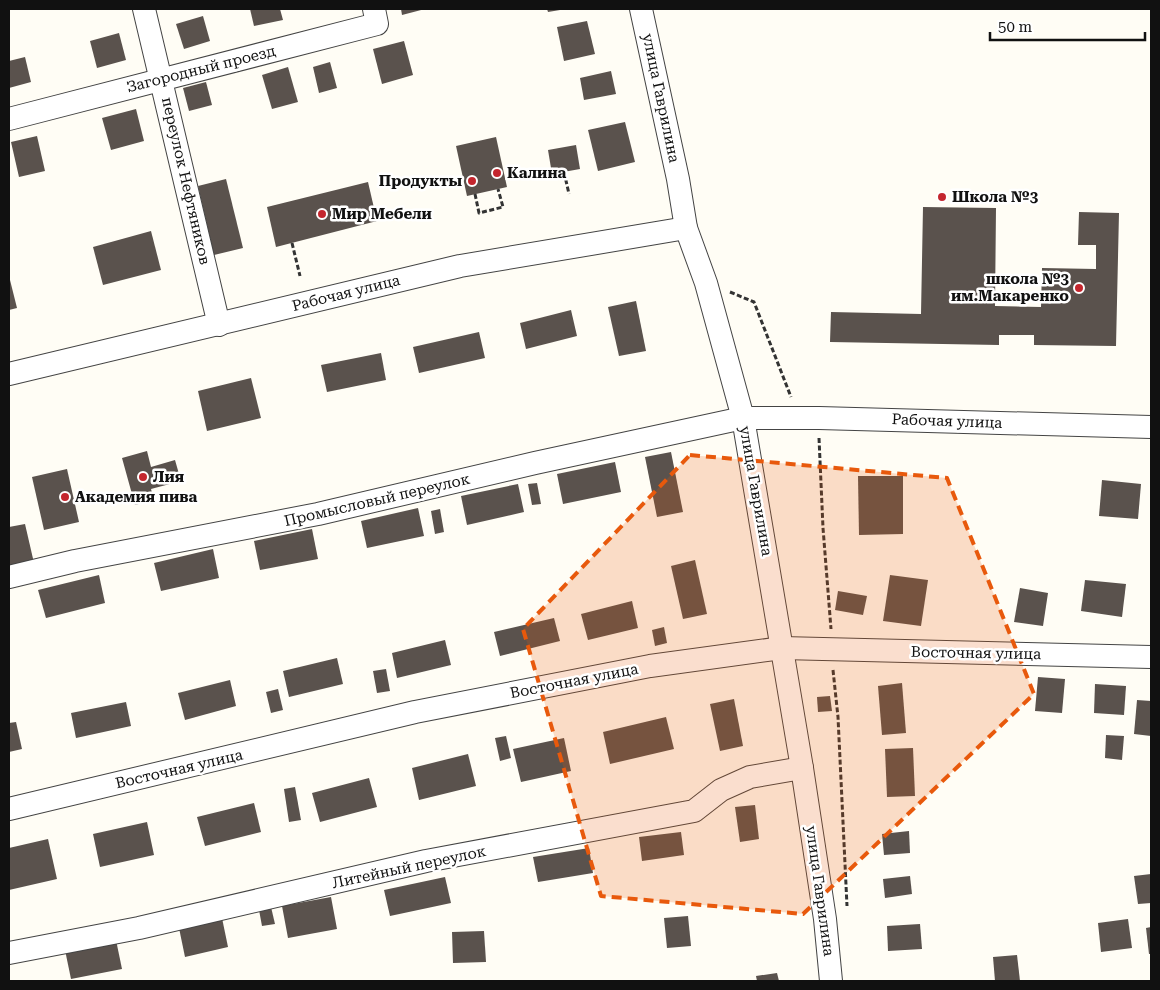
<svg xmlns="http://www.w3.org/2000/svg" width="1160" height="990" viewBox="0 0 1160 990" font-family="'Roboto Serif',serif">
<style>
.building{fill:#5a524d}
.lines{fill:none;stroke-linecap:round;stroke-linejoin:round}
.street-casing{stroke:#444;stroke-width:24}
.path{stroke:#333;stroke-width:3;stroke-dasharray:5 2.5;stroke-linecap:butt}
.street{stroke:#fff;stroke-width:22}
.marked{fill:#e8590c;fill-opacity:0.2;stroke:#e8590c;stroke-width:4;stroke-dasharray:10 6;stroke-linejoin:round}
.poi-dot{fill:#c4262e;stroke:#fff;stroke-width:2}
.labels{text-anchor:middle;stroke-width:5;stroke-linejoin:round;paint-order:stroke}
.street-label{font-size:15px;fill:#111;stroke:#fff}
.poi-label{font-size:15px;font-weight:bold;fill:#111;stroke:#fff;text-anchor:start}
</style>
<rect width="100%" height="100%" fill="#fffdf5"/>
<g class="building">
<polygon points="250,9 280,9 283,20 254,26"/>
<polygon points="401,9 425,9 402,15"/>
<polygon points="547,9 560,9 560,10 548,12"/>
<polygon points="203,16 210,41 184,49 176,24"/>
<polygon points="587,21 595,54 564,61 557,27"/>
<polygon points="119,33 126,60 97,68 90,41"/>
<polygon points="404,41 413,75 382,84 373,49"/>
<polygon points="25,57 31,82 9,88 9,61"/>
<polygon points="330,62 337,88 319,93 313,67"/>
<polygon points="288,67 298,102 272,109 262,75"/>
<polygon points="611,71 616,94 584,100 580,78"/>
<polygon points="206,82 212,105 189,111 183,88"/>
<polygon points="136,109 144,141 111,150 102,118"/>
<polygon points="625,122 635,162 598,171 588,130"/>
<polygon points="37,136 45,171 19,177 11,142"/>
<polygon points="496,137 507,187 467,196 456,146"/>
<polygon points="576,145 580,169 552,174 548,150"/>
<polygon points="226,179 243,248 214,255 198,186"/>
<polygon points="368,182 377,221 276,247 267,207"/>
<polygon points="923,207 996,208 995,306 1041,307 1042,268 1096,269 1096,245 1078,245 1079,212 1119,213 1116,346 1034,345 1034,335 999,335 999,345 830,342 831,312 921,314"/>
<polygon points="151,231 161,270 103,285 93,247"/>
<polygon points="9,276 17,308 9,310"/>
<polygon points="636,301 646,351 619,356 608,307"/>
<polygon points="571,310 577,336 526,349 520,323"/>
<polygon points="479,332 485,358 419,373 413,347"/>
<polygon points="381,353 386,380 327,392 321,365"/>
<polygon points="251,378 261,418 207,431 198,391"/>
<polygon points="147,451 151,467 175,460 181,481 151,489 154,500 135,505 122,458"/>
<polygon points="671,452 683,512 657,517 645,457"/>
<polygon points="615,462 621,492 563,504 557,474"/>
<polygon points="67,469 79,522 44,530 32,477"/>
<polygon points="858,476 903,476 903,534 859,535"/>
<polygon points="1102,480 1141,484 1138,519 1099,516"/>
<polygon points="537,483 541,504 532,505 528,484"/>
<polygon points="518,484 524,512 467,525 461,496"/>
<polygon points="418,508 424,536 367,548 361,521"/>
<polygon points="440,509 444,532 435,534 431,511"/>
<polygon points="25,524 34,563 9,568 9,527"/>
<polygon points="312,529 318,559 260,570 254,541"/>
<polygon points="213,549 219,578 161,591 154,563"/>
<polygon points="695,560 707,614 683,619 671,566"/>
<polygon points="99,575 105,603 46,618 38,590"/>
<polygon points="890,575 928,580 921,626 883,621"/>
<polygon points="1085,580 1126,584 1122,617 1081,611"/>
<polygon points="1020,588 1048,593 1043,626 1014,622"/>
<polygon points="838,591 867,596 863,615 835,610"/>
<polygon points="632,601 638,628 588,640 581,614"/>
<polygon points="554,618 560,641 500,656 494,632"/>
<polygon points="664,627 667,643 655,646 652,630"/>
<polygon points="445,640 451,665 397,678 392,653"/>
<polygon points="337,658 343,684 289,697 283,671"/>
<polygon points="386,669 390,691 377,693 373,671"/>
<polygon points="1038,677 1065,679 1062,713 1035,711"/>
<polygon points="230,680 236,706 185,720 178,693"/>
<polygon points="902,683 906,733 882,735 878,686"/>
<polygon points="1095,684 1126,686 1124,715 1094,713"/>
<polygon points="278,689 283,710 271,713 266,692"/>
<polygon points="830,696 832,711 818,712 817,697"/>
<polygon points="734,699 743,746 720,751 710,704"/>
<polygon points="1137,700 1151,701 1151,736 1134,734"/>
<polygon points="126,702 131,726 76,738 71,713"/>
<polygon points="666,717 674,749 610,764 603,732"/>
<polygon points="16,722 22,749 9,752 9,723"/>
<polygon points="1106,735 1124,736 1122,760 1105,758"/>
<polygon points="506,736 511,758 500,761 495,738"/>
<polygon points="564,738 571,771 521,782 513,749"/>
<polygon points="913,748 915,796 887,797 885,749"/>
<polygon points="468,754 476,786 419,800 412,768"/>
<polygon points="369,778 377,807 320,822 312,793"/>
<polygon points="295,787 301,820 289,822 284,789"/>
<polygon points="254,803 261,832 205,846 197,817"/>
<polygon points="755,805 759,839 740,842 735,807"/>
<polygon points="147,822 154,855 100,867 93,834"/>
<polygon points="909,831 910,853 884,855 882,834"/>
<polygon points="681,832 684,855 642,861 639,837"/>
<polygon points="48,839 57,879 9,890 9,848"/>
<polygon points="589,848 593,873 538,882 533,857"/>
<polygon points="1151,874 1151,903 1138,904 1134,876"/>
<polygon points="910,876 912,894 885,898 883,879"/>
<polygon points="445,877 451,903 390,916 384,890"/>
<polygon points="331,897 337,929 288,938 282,906"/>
<polygon points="271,907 275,924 262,926 259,910"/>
<polygon points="688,916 691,946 667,948 664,918"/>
<polygon points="222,918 228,947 185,957 179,928"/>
<polygon points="1128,919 1132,948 1101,952 1098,923"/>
<polygon points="920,924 922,949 888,951 887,926"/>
<polygon points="1151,927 1151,954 1149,954 1146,928"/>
<polygon points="484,931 486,962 453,963 452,932"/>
<polygon points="116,940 122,969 71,979 65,950"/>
<polygon points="1017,955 1020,981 995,981 993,957"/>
<polygon points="777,973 779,981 757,981 756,976"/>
</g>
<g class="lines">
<defs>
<g id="street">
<polyline points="144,9 219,325"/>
<polyline points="641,9 678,179 686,228 706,283 743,418 802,768 825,919 831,981"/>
<polyline points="9,119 377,24 374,9"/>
<polyline points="9,374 460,266 686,228"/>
<polyline points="9,577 75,561 318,514 535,463 743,418 819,418 1151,427"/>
<polyline points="9,809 415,712 650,666 782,648 1151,657"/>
<polyline points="9,953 139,928 426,861 694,811 721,790 750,777 802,768"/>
</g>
</defs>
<use href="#street" class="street-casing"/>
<g class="path">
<polyline points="564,172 569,194"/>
<polyline points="475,194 479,213 503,207 498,189"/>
<polyline points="292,243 300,276"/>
<polyline points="730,292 754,302 791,397"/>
<polyline points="819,438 823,528 831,629"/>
<polyline points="833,670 838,717 847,906"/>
</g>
<use href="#street" class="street"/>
</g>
<path class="marked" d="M690,455L947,478L1034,694L803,914L601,896L523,629Z"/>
<g class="poi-dot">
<circle cx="497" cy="173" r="5"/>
<circle cx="472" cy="181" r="5"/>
<circle cx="942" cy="197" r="5"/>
<circle cx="322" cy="214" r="5"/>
<circle cx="1079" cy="288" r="5"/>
<circle cx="143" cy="477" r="5"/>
<circle cx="65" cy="497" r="5"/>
</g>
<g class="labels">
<g class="street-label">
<text transform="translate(201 69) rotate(-14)" y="5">Загородный проезд</text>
<text transform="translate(661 98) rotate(78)" y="5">улица Гаврилина</text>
<text transform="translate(186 181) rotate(77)" y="5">переулок Нефтяников</text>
<text transform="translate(346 293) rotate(-14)" y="5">Рабочая улица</text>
<text transform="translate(947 421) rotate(2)" y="5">Рабочая улица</text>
<text transform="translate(756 491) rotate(80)" y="5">улица Гаврилина</text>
<text transform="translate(377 500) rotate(-13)" y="5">Промысловый переулок</text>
<text transform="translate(976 653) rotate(1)" y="5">Восточная улица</text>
<text transform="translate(574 681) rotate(-11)" y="5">Восточная улица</text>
<text transform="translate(179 769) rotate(-13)" y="5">Восточная улица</text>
<text transform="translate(409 867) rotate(-12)" y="5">Литейный переулок</text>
<text transform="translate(820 891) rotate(82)" y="5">улица Гаврилина</text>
</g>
<g class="poi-label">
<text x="507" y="178">Калина</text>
<text x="462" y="186" text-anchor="end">Продукты</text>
<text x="952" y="202">Школа №3</text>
<text x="332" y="219">Мир Мебели</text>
<text x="1069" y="284" text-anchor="end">школа №3<tspan x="1069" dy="17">им.Макаренко</tspan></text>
<text x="153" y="482">Лия</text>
<text x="75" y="502">Академия пива</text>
</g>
</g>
<rect width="1160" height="990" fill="none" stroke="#111111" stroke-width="20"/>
<path d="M990 32v8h155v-8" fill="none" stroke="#111111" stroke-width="2.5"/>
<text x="998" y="32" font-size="15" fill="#111111" stroke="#ffffff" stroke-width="4" paint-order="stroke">50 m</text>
</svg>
